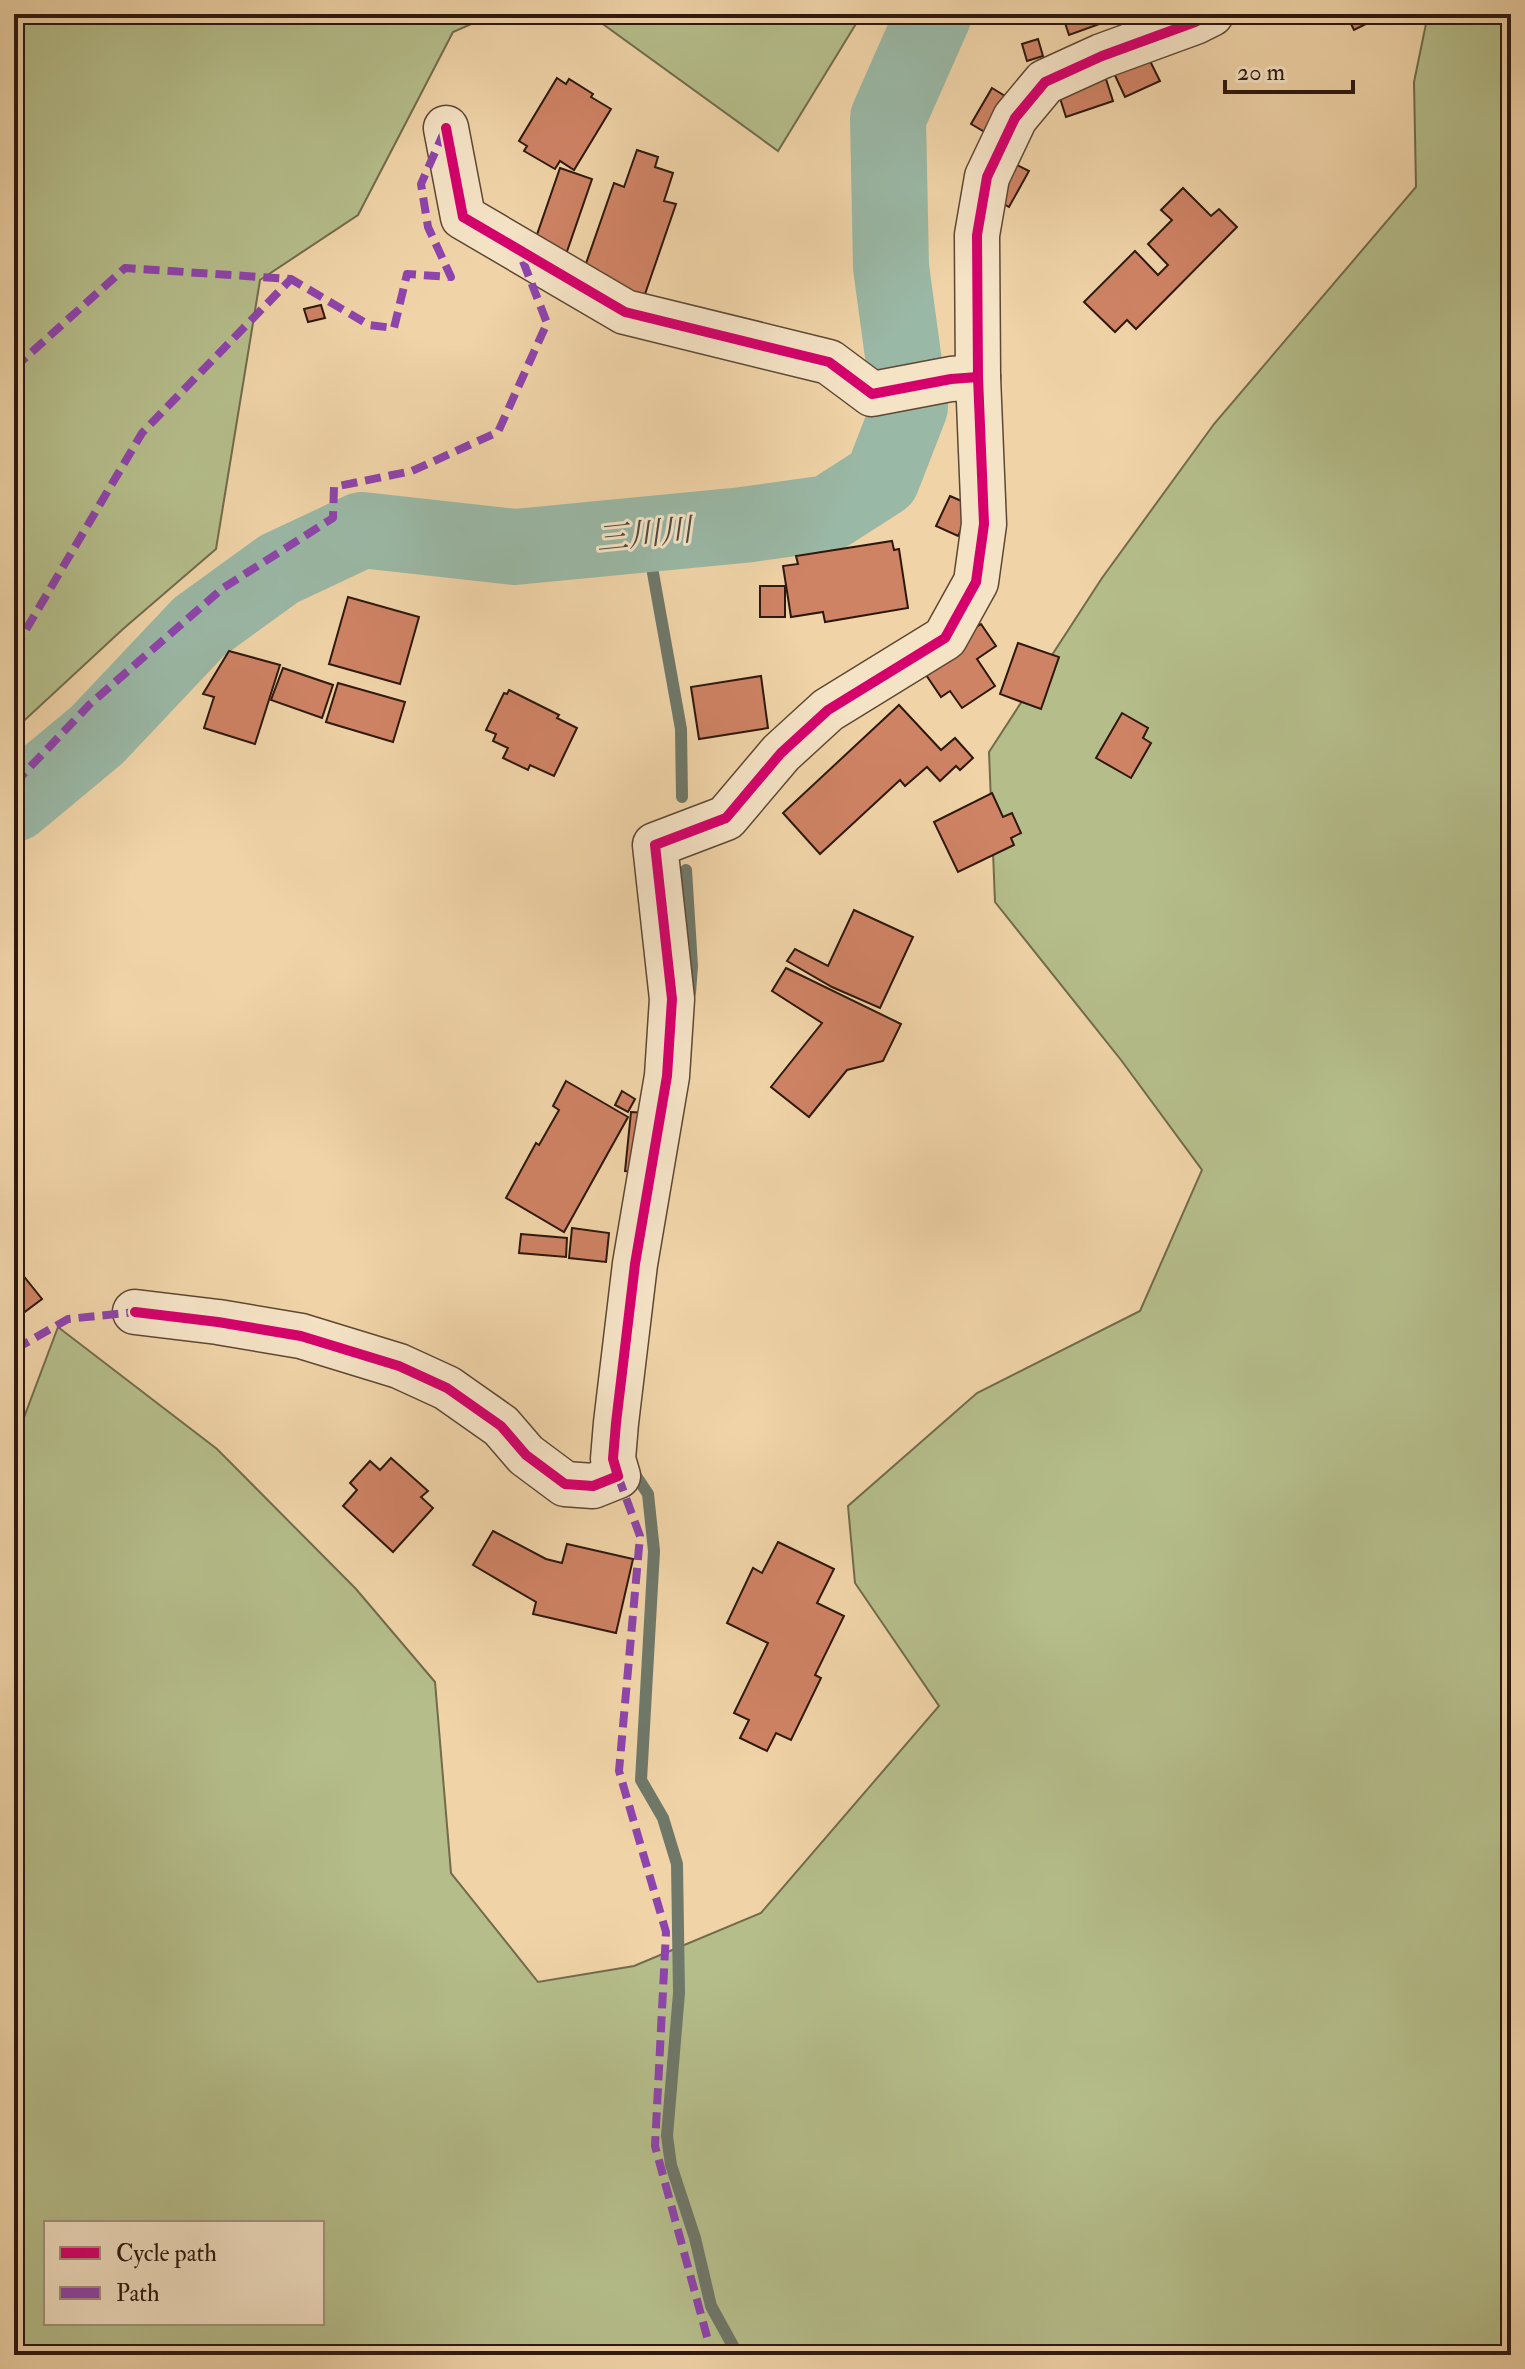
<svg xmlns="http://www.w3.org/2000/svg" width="1525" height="2369" viewBox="0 0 1525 2369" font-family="'IM FELL Double Pica','Noto Serif JP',serif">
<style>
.green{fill:#b5be8b;stroke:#726b4c;stroke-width:2;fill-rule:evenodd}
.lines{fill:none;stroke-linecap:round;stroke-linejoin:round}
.stream{stroke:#6f7869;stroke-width:12}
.river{stroke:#9ab8a6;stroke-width:76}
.building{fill:#cf8365;stroke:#2e180e;stroke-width:2}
.minor-casing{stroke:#5e4734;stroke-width:47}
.minor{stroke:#f5e3c6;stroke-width:44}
.quiet{stroke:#8e44ad;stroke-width:8;stroke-dasharray:16 8;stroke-linecap:butt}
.cycleway-casing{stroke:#f5e3c6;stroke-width:15}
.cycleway{stroke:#d6006c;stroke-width:10}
.labels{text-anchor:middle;stroke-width:6;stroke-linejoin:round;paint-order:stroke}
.water-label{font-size:32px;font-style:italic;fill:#4e483c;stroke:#f5e3c6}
</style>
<rect width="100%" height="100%" fill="#f0d4a8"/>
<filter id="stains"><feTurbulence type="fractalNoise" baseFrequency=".0025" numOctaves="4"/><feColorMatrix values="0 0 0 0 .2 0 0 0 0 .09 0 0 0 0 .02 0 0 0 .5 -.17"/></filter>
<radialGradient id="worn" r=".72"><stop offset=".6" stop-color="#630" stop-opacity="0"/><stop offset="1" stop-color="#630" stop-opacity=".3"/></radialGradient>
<g class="green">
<polygon points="14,14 494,14 453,32 358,215 260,280 216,549 123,629 14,730"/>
<polygon points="589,14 862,14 778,151"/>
<path d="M1428,14H1511V2355H14V1444L58,1327L217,1449L356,1589L435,1682L451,1873L538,1982L634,1966L761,1913L939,1706L855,1583L848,1506L977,1393L1140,1311L1202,1170L1121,1060L995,902L989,752L1102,578L1214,424L1416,187L1414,82ZM46,2223H322V2323H46Z"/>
</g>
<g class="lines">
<g class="stream">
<polyline points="646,534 681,729 682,797"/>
<polyline points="686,870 692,966 690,993"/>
<polyline points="632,1470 648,1494 654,1551 641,1780 663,1818 677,1864 679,1993 667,2136 671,2165 695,2238 711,2306 738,2355"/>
</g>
<polyline class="river" points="14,804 97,735 199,627 279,569 362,530 515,547 743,525 829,513 882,479 910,407 891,267 888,118 934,14"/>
</g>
<g class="building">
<polygon points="1062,14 1127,14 1069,35"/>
<polygon points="1346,14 1386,14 1354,30"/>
<polygon points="1038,39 1043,56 1027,61 1022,44"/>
<polygon points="1146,53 1160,81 1125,97 1112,69"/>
<polygon points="1105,76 1113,101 1066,117 1058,92"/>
<polygon points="557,78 566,84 569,79 593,94 591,97 611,109 574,170 560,161 555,169 524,151 527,146 519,141"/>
<polygon points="992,88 1010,99 990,135 971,124"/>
<polygon points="637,150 658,157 655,167 673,173 664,201 676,204 644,297 582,275 614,183 624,187"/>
<polygon points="1011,162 1029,171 1009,207 991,197"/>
<polygon points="560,168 592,179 563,263 531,252"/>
<polygon points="1183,188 1211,216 1219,209 1237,227 1136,329 1127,320 1115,332 1084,302 1135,251 1158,275 1168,265 1148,244 1172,220 1161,210"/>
<polygon points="321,305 325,318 308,322 304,309"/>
<polygon points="950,496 973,506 958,536 936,526"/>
<polygon points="892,541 894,550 899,549 908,608 825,622 823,612 791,617 783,566 798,564 796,556"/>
<rect x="760" y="586" width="25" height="31"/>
<polygon points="348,597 419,617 400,684 329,664"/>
<polygon points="981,624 996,646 977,659 995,686 962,708 950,691 941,697 924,672 962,636"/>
<polygon points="1018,643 1059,657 1041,709 1000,694"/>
<polygon points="229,651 280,665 255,744 204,728 214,697 203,694"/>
<polygon points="283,668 333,685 322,718 271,700"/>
<polygon points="761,676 768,728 699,739 691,687"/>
<polygon points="338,683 405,702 393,742 326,722"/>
<polygon points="509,690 559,715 557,718 577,728 554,776 530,765 528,770 503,758 508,748 493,741 496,734 486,730 504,693 507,694"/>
<polygon points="899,705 941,750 955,738 973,758 960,770 956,766 940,781 927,767 905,786 900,780 820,854 783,813"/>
<polygon points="1122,713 1148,728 1143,738 1151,743 1131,778 1096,758"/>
<polygon points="992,793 1003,817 1012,813 1021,833 1011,838 1014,845 958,872 934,822"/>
<polygon points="854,910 913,937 880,1008 832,987 787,961 795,949 828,966"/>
<polygon points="786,968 901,1024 883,1061 847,1070 809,1117 771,1087 822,1023 772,991"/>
<polygon points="566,1081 628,1117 564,1232 506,1198 536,1143 539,1145 559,1110 553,1106"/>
<polygon points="622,1091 635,1099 628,1112 615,1105"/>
<polygon points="631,1112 646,1113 639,1172 625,1171"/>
<polygon points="572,1228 609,1233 606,1262 569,1258"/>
<polygon points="521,1234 567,1238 566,1257 519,1253"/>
<polygon points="22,1274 42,1299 14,1320 14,1281"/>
<polygon points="391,1458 428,1491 421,1497 433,1508 393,1552 343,1506 357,1490 350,1483 370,1461 380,1470"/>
<polygon points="493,1531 546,1559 562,1563 567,1544 633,1559 616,1633 533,1614 536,1602 473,1565"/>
<polygon points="778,1542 834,1569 817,1603 844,1616 815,1675 821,1678 791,1740 776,1733 767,1751 740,1738 749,1720 734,1713 768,1643 727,1623 753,1568 762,1573"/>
</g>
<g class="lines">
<defs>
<g id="minor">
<polyline points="446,128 463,217 625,312 829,362 872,394 951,379 978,377"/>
<polyline points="135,1312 218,1322 301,1336 399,1366 447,1388 501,1426 526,1455 565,1484 593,1486 618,1476 613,1459 616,1423 635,1264 667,1076 672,999 655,845 726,818 781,753 828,710 945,638 976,582 984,524 978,377 977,235 987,177 1015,118 1045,82 1102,56 1195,22 1211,14"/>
</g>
</defs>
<use href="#minor" class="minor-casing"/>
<use href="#minor" class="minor"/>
<g class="quiet">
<polyline points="14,368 125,268 291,279 369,325 394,328 407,274 451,277 428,227 421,184 444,132"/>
<polyline points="14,650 142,433 291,279"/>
<polyline points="14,784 90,704 223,588 333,518 334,487 412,471 498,432 547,323 519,251"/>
<polyline points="14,1340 24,1344 68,1319 135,1312"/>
<polyline points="618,1476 640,1536 619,1771 666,1932 655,2146 712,2355"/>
</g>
<defs>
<g id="cycleway">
<polyline points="446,128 463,217 625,312 829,362 872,394 951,379 978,377"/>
<polyline points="135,1312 218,1322 301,1336 399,1366 447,1388 501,1426 526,1455 565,1484 593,1486 618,1476 613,1459 616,1423 635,1264 667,1076 672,999 655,845 726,818 781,753 828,710 945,638 976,582 984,524 978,377 977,235 987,177 1015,118 1045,82 1102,56 1195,22 1211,14"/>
</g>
</defs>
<use href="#cycleway" class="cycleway-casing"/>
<use href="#cycleway" class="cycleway"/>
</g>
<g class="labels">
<g class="water-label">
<text transform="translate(644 534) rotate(-6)" y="11">三川川</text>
</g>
</g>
<rect width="1525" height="2369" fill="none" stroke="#f0d4a8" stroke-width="48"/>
<rect x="16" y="16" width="1493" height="2337" fill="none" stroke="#2e180e" stroke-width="4"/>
<rect x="24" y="24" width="1477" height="2321" fill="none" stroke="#2e180e" stroke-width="2"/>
<rect x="44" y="2221" width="280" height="104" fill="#f5e3c6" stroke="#a5927c" stroke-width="2"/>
<rect x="60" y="2247" width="40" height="12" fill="#d6006c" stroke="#a5927c" stroke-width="2"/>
<text x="116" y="2261" font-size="24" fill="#2e180e">Cycle path</text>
<rect x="60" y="2287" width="40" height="12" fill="#8e44ad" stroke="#a5927c" stroke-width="2"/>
<text x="116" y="2301" font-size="24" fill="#2e180e">Path</text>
<path d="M1225 80v12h128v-12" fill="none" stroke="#2e180e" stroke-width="4"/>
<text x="1237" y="80" font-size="24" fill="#2e180e" stroke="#f5e3c6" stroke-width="6" paint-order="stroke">20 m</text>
<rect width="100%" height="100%" filter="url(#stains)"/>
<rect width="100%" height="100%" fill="url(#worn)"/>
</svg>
